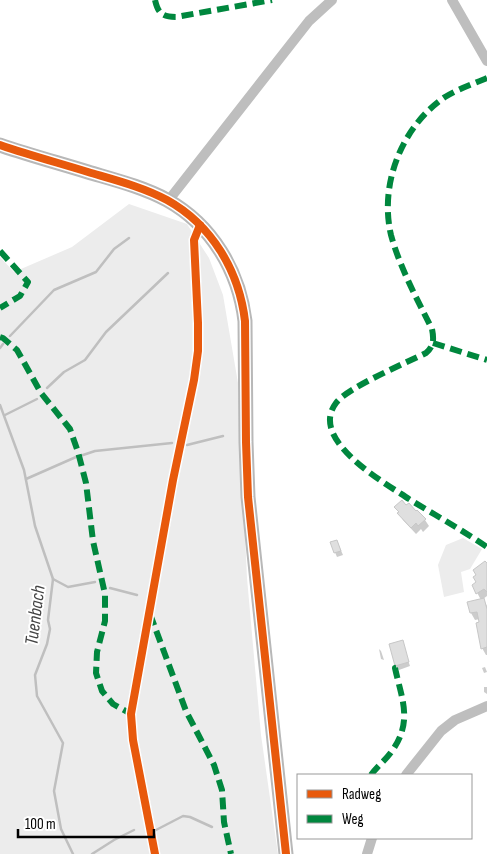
<svg xmlns="http://www.w3.org/2000/svg" width="487" height="854" viewBox="0 0 487 854" font-family="'Sofia Sans Condensed',sans-serif">
<style>
.green{fill:#ececec}
.shadow{fill:#0003}
.lines{fill:none;stroke-linecap:round;stroke-linejoin:round}
.stream{stroke:#bfbfbf;stroke-width:2.5}
.building{fill:#dfdfdf;stroke:#c7c7c7}
.street{stroke:#bebebe;stroke-width:10}
.secondary{stroke:#b8b8b8;stroke-width:15}
.quiet{stroke:#00873e;stroke-width:6;stroke-dasharray:12 6;stroke-linecap:butt}
.cycleway-casing{stroke:#fff;stroke-width:11}
.cycleway{stroke:#e8590c;stroke-width:8}
.labels{text-anchor:middle;stroke-width:4;stroke-linejoin:round;paint-order:stroke}
.water-label{font-size:19px;font-style:italic;fill:#444;stroke:#fff}
</style>
<rect width="100%" height="100%" fill="#fff"/>
<g class="green">
<polygon points="129,204 187,224 209,258 223,295 238,383 247,578 261,735 278,854 0,854 0,257 14,272 72,247"/>
<polygon points="463,538 482,549 470,569 461,572 464,592 444,597 438,565 446,545"/>
</g>
<g class="shadow">
<polygon points="396,507 425,520 429,526 423,532 421,529 416,534 403,520"/>
<polygon points="337,541 343,555 337,557 331,543"/>
<polygon points="487,566 487,596 483,599 487,606 487,655 486,655 482,648 480,619 475,620 471,613 469,603 481,600 473,585 477,582"/>
<polygon points="402,642 410,666 399,670 396,666"/>
<polygon points="379,649 381,651 384,660 381,659"/>
<polygon points="485,667 487,672 484,673 482,668"/>
<polygon points="484,687 487,687 487,694 484,692"/>
</g>
<g class="lines">
<g class="stream">
<polyline points="10,336 54,290 96,272 114,249 129,238"/>
<polyline points="0,348 3,344"/>
<polyline points="47,388 64,372 85,360 106,332 168,273"/>
<polyline points="0,405 24,470 35,526 53,579 48,620 50,629 47,644 35,675 37,696 63,743 54,791 61,829 73,854"/>
<polyline points="5,415 37,399"/>
<polyline points="187,445 223,436"/>
<polyline points="83,455 95,451 172,443"/>
<polyline points="26,479 76,457"/>
<polyline points="53,579 68,587 95,582"/>
<polyline points="110,588 137,595"/>
<polyline points="156,830 183,816 190,817 212,827"/>
<polyline points="92,854 114,840 134,830"/>
</g>
</g>
<g class="building">
<polygon points="402,500 406,505 409,503 416,511 417,510 426,519 418,526 416,523 411,528 397,513 399,512 394,507"/>
<polygon points="337,540 341,551 334,553 330,542"/>
<polygon points="485,561 487,563 487,592 484,589 476,594 472,585 476,582 473,577 476,575 473,570"/>
<polygon points="484,598 487,609 487,647 481,649 476,623 479,622 477,612 470,613 467,602"/>
<polygon points="403,640 409,662 395,666 389,644"/>
</g>
<g class="lines">
<g class="street">
<polyline points="452,0 487,61"/>
<polyline points="168,201 309,21 332,0"/>
<polyline points="406,775 441,731 455,720 487,706"/>
<polyline points="155,854 133,740 131,714 173,480 194,380 198,351 198,323 194,240 200,225"/>
<polyline points="367,854 372,838"/>
</g>
<path class="secondary" d="M0,145C29,155 59,163 88,172C115,180 143,187 167,200C212,225 239,271 245,321L246,442L248,497L286,854"/>
<g class="quiet">
<path d="M155,0C158,13 162,17 176,17L272,0"/>
<path d="M487,78C473,84 458,89 445,97C402,126 379,184 391,235C400,268 417,299 432,329C434,339 434,346 426,353C406,363 348,387 336,403C308,440 385,483 409,499C435,515 462,530 487,547"/>
<polyline points="0,251 28,282 20,296 0,308"/>
<polyline points="0,337 3,338 17,350 41,393 70,429 78,452 86,483 93,541 105,594 105,621 97,652 96,673 102,691 113,704 131,714"/>
<polyline points="433,343 487,360"/>
<polyline points="150,614 186,711 214,765 222,790 224,822 231,854"/>
<path d="M371,775C377,766 386,760 392,751C413,721 402,700 395,668L402,666"/>
</g>
<defs>
<g id="cycleway">
<path d="M0,145C29,155 59,163 88,172C115,180 143,187 167,200C212,225 239,271 245,321L246,442L248,497L286,854"/>
<polyline points="155,854 133,740 131,714 173,480 194,380 198,351 198,323 194,240 200,225"/>
</g>
</defs>
<use href="#cycleway" class="cycleway-casing"/>
<use href="#cycleway" class="cycleway"/>
</g>
<g class="labels">
<g class="water-label">
<text transform="translate(34 615) rotate(-83)" y="7">Tuenbach</text>
</g>
</g>
<rect x="297" y="774" width="175" height="65" fill="#ffffff" stroke="#999999"/>
<rect x="307" y="790" width="25" height="8" fill="#e8590c" stroke="#999999"/>
<text x="342" y="799" font-size="15" fill="#000000">Radweg</text>
<rect x="307" y="815" width="25" height="8" fill="#00873e" stroke="#999999"/>
<text x="342" y="824" font-size="15" fill="#000000">Weg</text>
<path d="M18 829v8h136v-8" fill="none" stroke="#000000" stroke-width="2.5"/>
<text x="25" y="829" font-size="15" fill="#000000" stroke="#ffffff" stroke-width="4" paint-order="stroke">100 m</text>
</svg>
